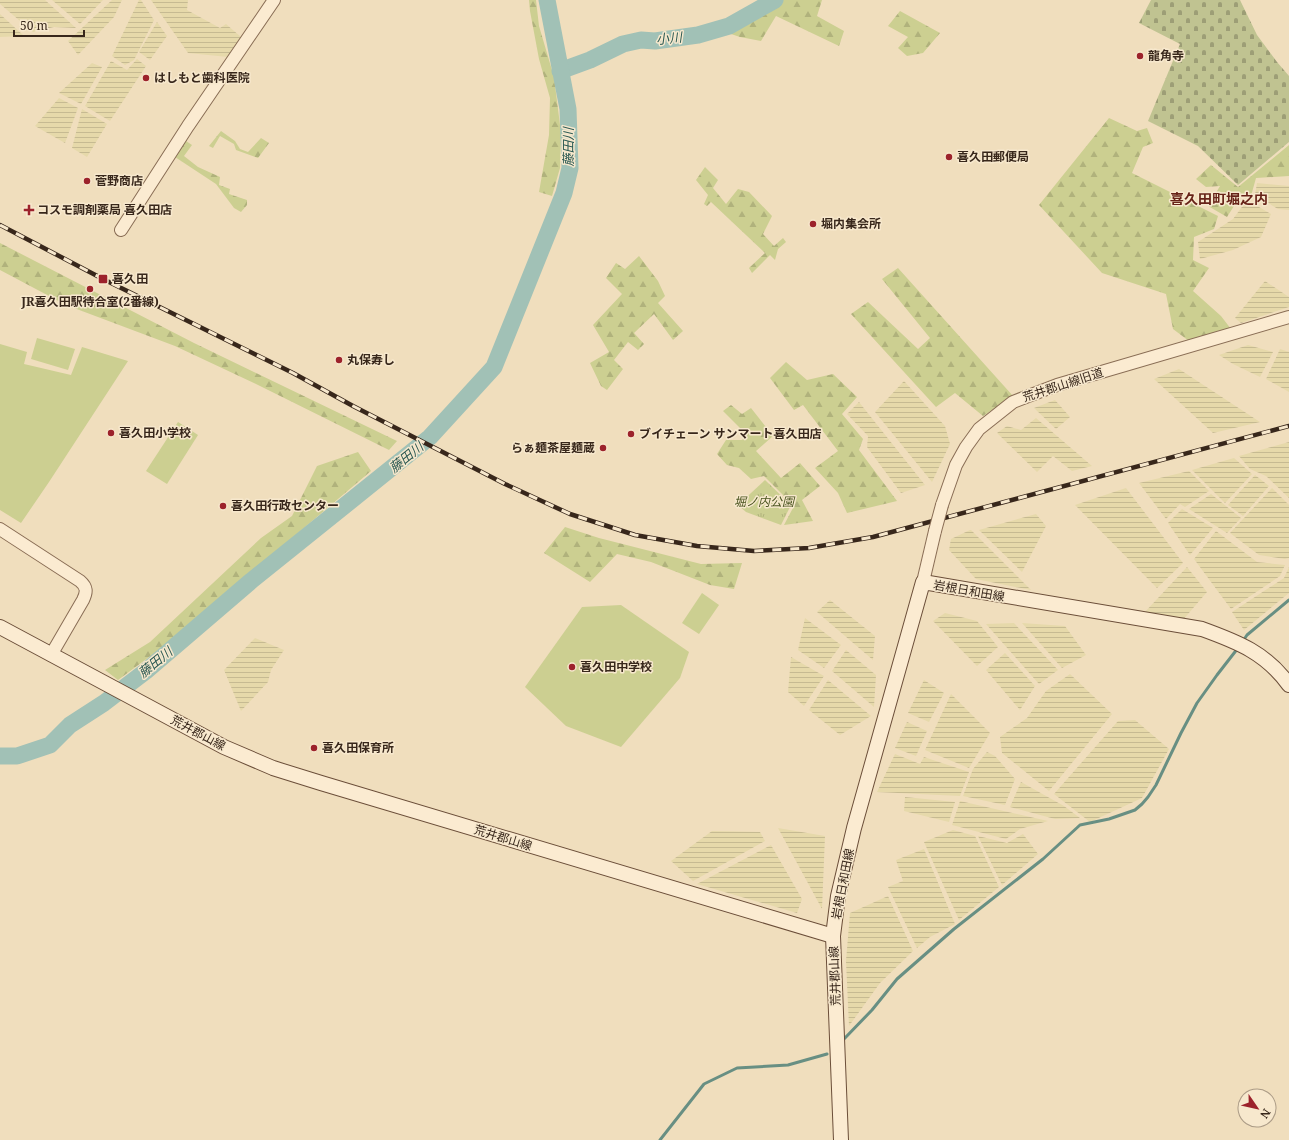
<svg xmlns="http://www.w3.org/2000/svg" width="1289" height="1140" viewBox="0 0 1289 1140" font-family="'Noto Serif','Noto Sans JP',serif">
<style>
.farmland{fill:url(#farmland-rules)}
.forest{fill:url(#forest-firs)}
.cemetery{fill:url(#cemetery-stones)}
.park{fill:url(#park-tufts)}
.pitch{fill:#cccf91}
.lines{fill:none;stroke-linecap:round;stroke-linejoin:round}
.stream{stroke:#688f83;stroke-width:3}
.river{stroke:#a1c1b6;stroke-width:17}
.tertiary-casing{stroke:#896d55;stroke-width:14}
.secondary-casing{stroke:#6b4e39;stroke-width:16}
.tertiary{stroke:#fbebd1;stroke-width:12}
.secondary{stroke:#fbebd1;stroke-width:14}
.rail-casing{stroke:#38271b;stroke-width:4.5}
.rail{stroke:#f7e8cd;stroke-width:3;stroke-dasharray:9;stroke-linecap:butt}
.tertiary-bridge-casing{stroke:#896d55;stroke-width:14;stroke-linecap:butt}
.tertiary-bridge{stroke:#fbebd1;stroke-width:12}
.poi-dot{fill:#9c222b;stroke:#f7e8cd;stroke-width:1.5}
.labels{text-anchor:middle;stroke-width:3;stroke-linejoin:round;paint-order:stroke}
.poi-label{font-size:12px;font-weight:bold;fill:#38271b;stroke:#f7e8cd;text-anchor:start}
.street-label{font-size:12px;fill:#38271b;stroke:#f7e8cd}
.park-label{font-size:12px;font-style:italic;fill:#4b5520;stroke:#f7e8cd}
.water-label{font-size:13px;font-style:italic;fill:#295852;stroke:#f7e8cd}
.quarter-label{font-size:14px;font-weight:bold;fill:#672318;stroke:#f7e8cd}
</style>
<defs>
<pattern id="farmland-rules" width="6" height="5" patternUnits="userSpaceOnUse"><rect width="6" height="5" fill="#e6d9aa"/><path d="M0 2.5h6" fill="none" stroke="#c6ba92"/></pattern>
<pattern id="forest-firs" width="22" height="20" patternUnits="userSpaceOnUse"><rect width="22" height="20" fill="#cccf91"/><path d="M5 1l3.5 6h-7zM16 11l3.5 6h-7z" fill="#b0b27c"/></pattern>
<pattern id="cemetery-stones" width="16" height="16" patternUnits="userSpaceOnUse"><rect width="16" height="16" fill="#c0c391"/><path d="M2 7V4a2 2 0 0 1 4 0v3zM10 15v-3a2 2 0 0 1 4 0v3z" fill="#9d9e76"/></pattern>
<pattern id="park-tufts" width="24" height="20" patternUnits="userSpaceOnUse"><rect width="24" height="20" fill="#cccf91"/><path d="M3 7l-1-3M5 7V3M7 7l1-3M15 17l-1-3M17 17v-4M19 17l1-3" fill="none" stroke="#b0b27c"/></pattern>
</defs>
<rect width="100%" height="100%" fill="#f0debd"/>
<g class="farmland">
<polygon points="0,0 45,0 76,28 54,27 33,32 0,4"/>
<polygon points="52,0 103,0 80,24"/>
<polygon points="112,0 122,0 114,17 78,55 68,41"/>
<polygon points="139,0 141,0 154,20 134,60 125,65 112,56"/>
<polygon points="151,0 188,0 187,10 220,28 226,24 241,37 228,57 188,53"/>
<polygon points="0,14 24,36 0,37"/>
<polygon points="157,22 167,36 150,60 139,52"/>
<polygon points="137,59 146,66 110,121 85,106 111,61 127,70"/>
<polygon points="92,63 102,67 81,104 59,93"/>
<polygon points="59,98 78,108 65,143 35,126"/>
<polygon points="82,109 107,124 87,157 72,148"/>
<polygon points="1257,183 1289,186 1289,210 1278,209 1255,195"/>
<polygon points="1247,200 1271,214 1261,237 1233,250 1200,259 1198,242 1233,219"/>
<polygon points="1265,281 1289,297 1289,307 1241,323 1235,318"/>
<polygon points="1248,345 1273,352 1260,377 1233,364 1219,355"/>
<polygon points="1280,349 1289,352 1289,392 1266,379"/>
<polygon points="1179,369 1260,422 1213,433 1154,379"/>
<polygon points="904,381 945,426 950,444 932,482 875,412"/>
<polygon points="1055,400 1070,417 1056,429 1034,408"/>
<polygon points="859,402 925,485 901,493 867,447 868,436 847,414"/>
<polygon points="1036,418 1092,466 1072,471 1053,456 1037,472 997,433 1007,426 1021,430"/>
<polygon points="1289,442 1289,498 1266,476 1250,469 1239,456"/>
<polygon points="1234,458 1252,474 1225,503 1192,470"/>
<polygon points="1189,471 1209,491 1185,507 1180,504 1166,519 1139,483"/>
<polygon points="1255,475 1269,486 1243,516 1228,505"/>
<polygon points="1126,488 1183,563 1157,588 1075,505"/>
<polygon points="1272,488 1289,505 1289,558 1285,559 1259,555 1230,533"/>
<polygon points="1211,494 1241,518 1227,533 1189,509"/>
<polygon points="1182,509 1213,528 1190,555 1168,523"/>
<polygon points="1036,514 1046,526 1022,572 979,530"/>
<polygon points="970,530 971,530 1031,590 976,579 949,550 951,539"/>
<polygon points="1216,531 1257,562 1285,565 1280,576 1231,609 1194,559"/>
<polygon points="1187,567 1207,592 1182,621 1143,614"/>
<polygon points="1289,567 1289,593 1244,630 1232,612 1284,578"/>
<polygon points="830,600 875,636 873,660 817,612"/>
<polygon points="945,613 977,621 998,647 977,666 933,621"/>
<polygon points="805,618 841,645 824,668 798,650"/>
<polygon points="1014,623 1058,670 1039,684 986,624"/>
<polygon points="1022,623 1065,626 1086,655 1062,668"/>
<polygon points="255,638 284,650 271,670 268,682 241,711 224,670"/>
<polygon points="846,650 876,675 874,707 832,671"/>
<polygon points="1005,653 1035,686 1020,710 986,670"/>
<polygon points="791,657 824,676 804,706 788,692"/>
<polygon points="1070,674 1112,714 1049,791 1002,753 1000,737 1027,718 1046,691"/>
<polygon points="828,680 871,716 840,735 809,710"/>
<polygon points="924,680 944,693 929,722 908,713"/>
<polygon points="951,694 990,733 969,768 925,750"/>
<polygon points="1135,720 1169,749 1142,798 1090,822 1054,794 1118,721"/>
<polygon points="907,722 927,731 916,756 895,748"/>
<polygon points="987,752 995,756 1015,779 1005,805 963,796 973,769"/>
<polygon points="895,754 920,764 924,757 969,772 960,796 877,792"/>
<polygon points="1021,782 1064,806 1080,818 1055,819 1010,807"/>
<polygon points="905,797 955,802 949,822 904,811"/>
<polygon points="960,801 1048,821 1020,829 1006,839 952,825"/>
<polygon points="778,828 825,836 822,909"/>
<polygon points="953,830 975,836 999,887 959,920 924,842"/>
<polygon points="712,831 760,832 765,841 693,881 671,861"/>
<polygon points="1023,834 1038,854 1002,885 978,836 1007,843"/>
<polygon points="771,845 802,899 797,913 697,884"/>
<polygon points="924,849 955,924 930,937 917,948 888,887 903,881 896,860"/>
<polygon points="888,896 913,951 880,983 849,1026 846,961 850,913"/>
</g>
<g class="forest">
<polygon points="529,0 536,0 539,26 554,77 561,133 560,168 552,196 539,192 549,135 550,98 539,59 530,11"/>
<polygon points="780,0 822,0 817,16 844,31 839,46 776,16 761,41 740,37 725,32 748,23"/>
<polygon points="900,11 940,33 923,53 907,56 898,48 908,37 888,26"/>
<polygon points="1109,118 1137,131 1147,128 1153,143 1143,147 1132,173 1218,216 1214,229 1194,237 1193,260 1209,268 1193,291 1221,316 1231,329 1189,341 1173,329 1166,294 1102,273 1039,205"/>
<polygon points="221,131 235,141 240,149 248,152 261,138 269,143 258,158 236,150 234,144 220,136 213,148 209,146"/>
<polygon points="186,141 192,145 184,156 198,167 220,177 219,185 230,189 229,194 247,200 247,205 241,212 234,208 216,184 175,157"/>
<polygon points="1289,145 1289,176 1256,178 1251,196 1241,195 1227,217 1208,206 1220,186 1206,187 1196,179 1211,165 1238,187"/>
<polygon points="705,167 718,180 713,188 726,204 738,189 749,192 772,216 763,234 774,246 783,238 786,242 778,249 775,260 770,255 752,273 749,268 765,253 711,202 707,206 704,204 708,195 696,180"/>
<polygon points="0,243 194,343 397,441 389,450 258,385 175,346 66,305 0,270"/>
<polygon points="639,256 658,281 665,296 658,303 683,331 673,340 654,314 634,333 644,344 638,350 628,342 614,360 623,369 607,390 601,386 590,363 609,352 593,325 622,294 606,278 616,263 625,269"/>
<polygon points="898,268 1013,396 983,416 955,393 936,407 851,314 868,302 918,349 930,338 882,279"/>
<polygon points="786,362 807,380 833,374 857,397 842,414 863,439 859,450 897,501 847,513 838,493 815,468 838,451 803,405 794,410 770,378"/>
<polygon points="731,405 742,414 751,408 773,436 756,451 781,478 800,463 820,486 802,500 813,521 784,525 794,506 764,476 751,479 739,468 727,465 717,454 726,440 742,440 747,435 723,411"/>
<polygon points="358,452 371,471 172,640 118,680 105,670 150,642 261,538 292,516 317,466"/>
<polygon points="565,527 599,538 701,564 742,563 734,589 710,585 651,562 617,554 590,582 544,553"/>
</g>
<polygon class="cemetery" points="1151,0 1240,0 1257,35 1277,62 1289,76 1289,142 1238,185 1198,146 1148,121 1180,44 1139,23"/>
<polygon class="park" points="765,480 791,505 781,525 746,512 738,505"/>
<g class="pitch">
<polygon points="37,338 75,349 68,370 31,359"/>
<polygon points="0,344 27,352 24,364 71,375 82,347 128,361 49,482 21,523 0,510"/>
<polygon points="178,422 198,435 167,484 146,471"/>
<polygon points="702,593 719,605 699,634 682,623"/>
<polygon points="621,605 689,652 680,678 621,747 566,726 525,687 582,607"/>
</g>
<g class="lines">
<g class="stream">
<polyline points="1243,641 1247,635 1289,600"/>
<polyline points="844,1039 872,1010 897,979 954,929 1043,859 1080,825 1109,819 1135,810 1142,804 1148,797 1156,785 1181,733 1197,703 1217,675 1238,648"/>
<polyline points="660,1140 704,1084 737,1068 788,1065 827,1054"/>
</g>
<g class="river">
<polyline points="560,71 590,60 623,44 641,40 655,41 698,35 729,26 775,0"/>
<polyline points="0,756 17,756 50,745 70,725 104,703 146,671 251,581 430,437 494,367 564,193 570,168 568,109 547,0"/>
</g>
<defs>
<g id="tertiary">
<polyline points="121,230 188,126 274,0"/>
<polyline points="942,505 956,465 966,447 979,429 1013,402 1057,385 1289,317"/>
<path d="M0,529L80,581C87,587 87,592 83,600L51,655"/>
<polyline points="923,582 935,531"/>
</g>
<g id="secondary">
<polyline points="0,627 224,747 273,768 321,783 833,936"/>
<path d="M841,1140L833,936L838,896L854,828L923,582L1202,629C1238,642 1266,653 1289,685"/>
</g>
</defs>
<use href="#tertiary" class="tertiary-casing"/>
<use href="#secondary" class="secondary-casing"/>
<use href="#tertiary" class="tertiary"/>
<use href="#secondary" class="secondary"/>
<defs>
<polyline id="rail" points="0,225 103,279 293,373 353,406 505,484 570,514 635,535 697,546 754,551 809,548 873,537 1289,426"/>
</defs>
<use href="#rail" class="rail-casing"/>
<use href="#rail" class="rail"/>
<defs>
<polyline id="tertiary-bridge" points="935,531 942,505"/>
</defs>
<use href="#tertiary-bridge" class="tertiary-bridge-casing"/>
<use href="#tertiary-bridge" class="tertiary-bridge"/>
</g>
<g class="poi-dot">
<circle cx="1140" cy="56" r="4"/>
<circle cx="146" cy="78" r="4"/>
<circle cx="949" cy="157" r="4"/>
<circle cx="87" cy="181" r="4"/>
<path d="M27 204h4v4h4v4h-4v4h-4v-4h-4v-4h4z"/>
<circle cx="813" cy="224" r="4"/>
<rect x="98" y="274" width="10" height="10" rx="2"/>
<circle cx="90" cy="289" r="4"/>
<circle cx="339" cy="360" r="4"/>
<circle cx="111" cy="433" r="4"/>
<circle cx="631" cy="434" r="4"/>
<circle cx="603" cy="448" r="4"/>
<circle cx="223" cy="506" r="4"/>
<circle cx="572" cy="667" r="4"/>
<circle cx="314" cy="748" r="4"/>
</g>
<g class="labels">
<g class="poi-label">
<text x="1148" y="60">龍角寺</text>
<text x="154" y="82">はしもと歯科医院</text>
<text x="957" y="161">喜久田郵便局</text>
<text x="95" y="185">菅野商店</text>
<text x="37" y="214">コスモ調剤薬局 喜久田店</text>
<text x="821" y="228">堀内集会所</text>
<text x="112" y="283">喜久田</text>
<text x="90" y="306" text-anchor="middle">JR喜久田駅待合室(2番線)</text>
<text x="347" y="364">丸保寿し</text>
<text x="119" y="437">喜久田小学校</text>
<text x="639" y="438">ブイチェーン サンマート喜久田店</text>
<text x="595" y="452" text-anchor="end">らぁ麺茶屋麺蔵</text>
<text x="231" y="510">喜久田行政センター</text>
<text x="580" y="671">喜久田中学校</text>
<text x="322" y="752">喜久田保育所</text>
</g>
<g class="street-label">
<text transform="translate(1063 385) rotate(-18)" y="4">荒井郡山線旧道</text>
<text transform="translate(969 591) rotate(10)" y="4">岩根日和田線</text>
<text transform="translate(198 733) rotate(28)" y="4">荒井郡山線</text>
<text transform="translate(503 838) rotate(17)" y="4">荒井郡山線</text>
<text transform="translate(843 884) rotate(-79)" y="4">岩根日和田線</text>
<text transform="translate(835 976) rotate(-92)" y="4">荒井郡山線</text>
</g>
<g class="park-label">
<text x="764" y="506">堀ノ内公園</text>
</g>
<g class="water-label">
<text transform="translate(669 38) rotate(-6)" y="5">小川</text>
<text transform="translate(568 147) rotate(-90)" y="5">藤田川</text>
<text transform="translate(406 457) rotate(-39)" y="5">藤田川</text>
<text transform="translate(155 662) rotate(-39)" y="5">藤田川</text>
</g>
<g class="quarter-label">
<text x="1219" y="204">喜久田町堀之内</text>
</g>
</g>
<g transform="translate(1257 1108) rotate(124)"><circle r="19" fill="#f7e8cd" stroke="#ab9b86"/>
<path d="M0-3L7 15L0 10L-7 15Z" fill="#9c222b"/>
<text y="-6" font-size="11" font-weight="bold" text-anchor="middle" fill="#38271b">N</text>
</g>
<path d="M14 30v6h70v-6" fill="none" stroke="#38271b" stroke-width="2"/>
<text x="20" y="30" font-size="12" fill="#38271b" stroke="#f7e8cd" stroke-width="3" paint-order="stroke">50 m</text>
</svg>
